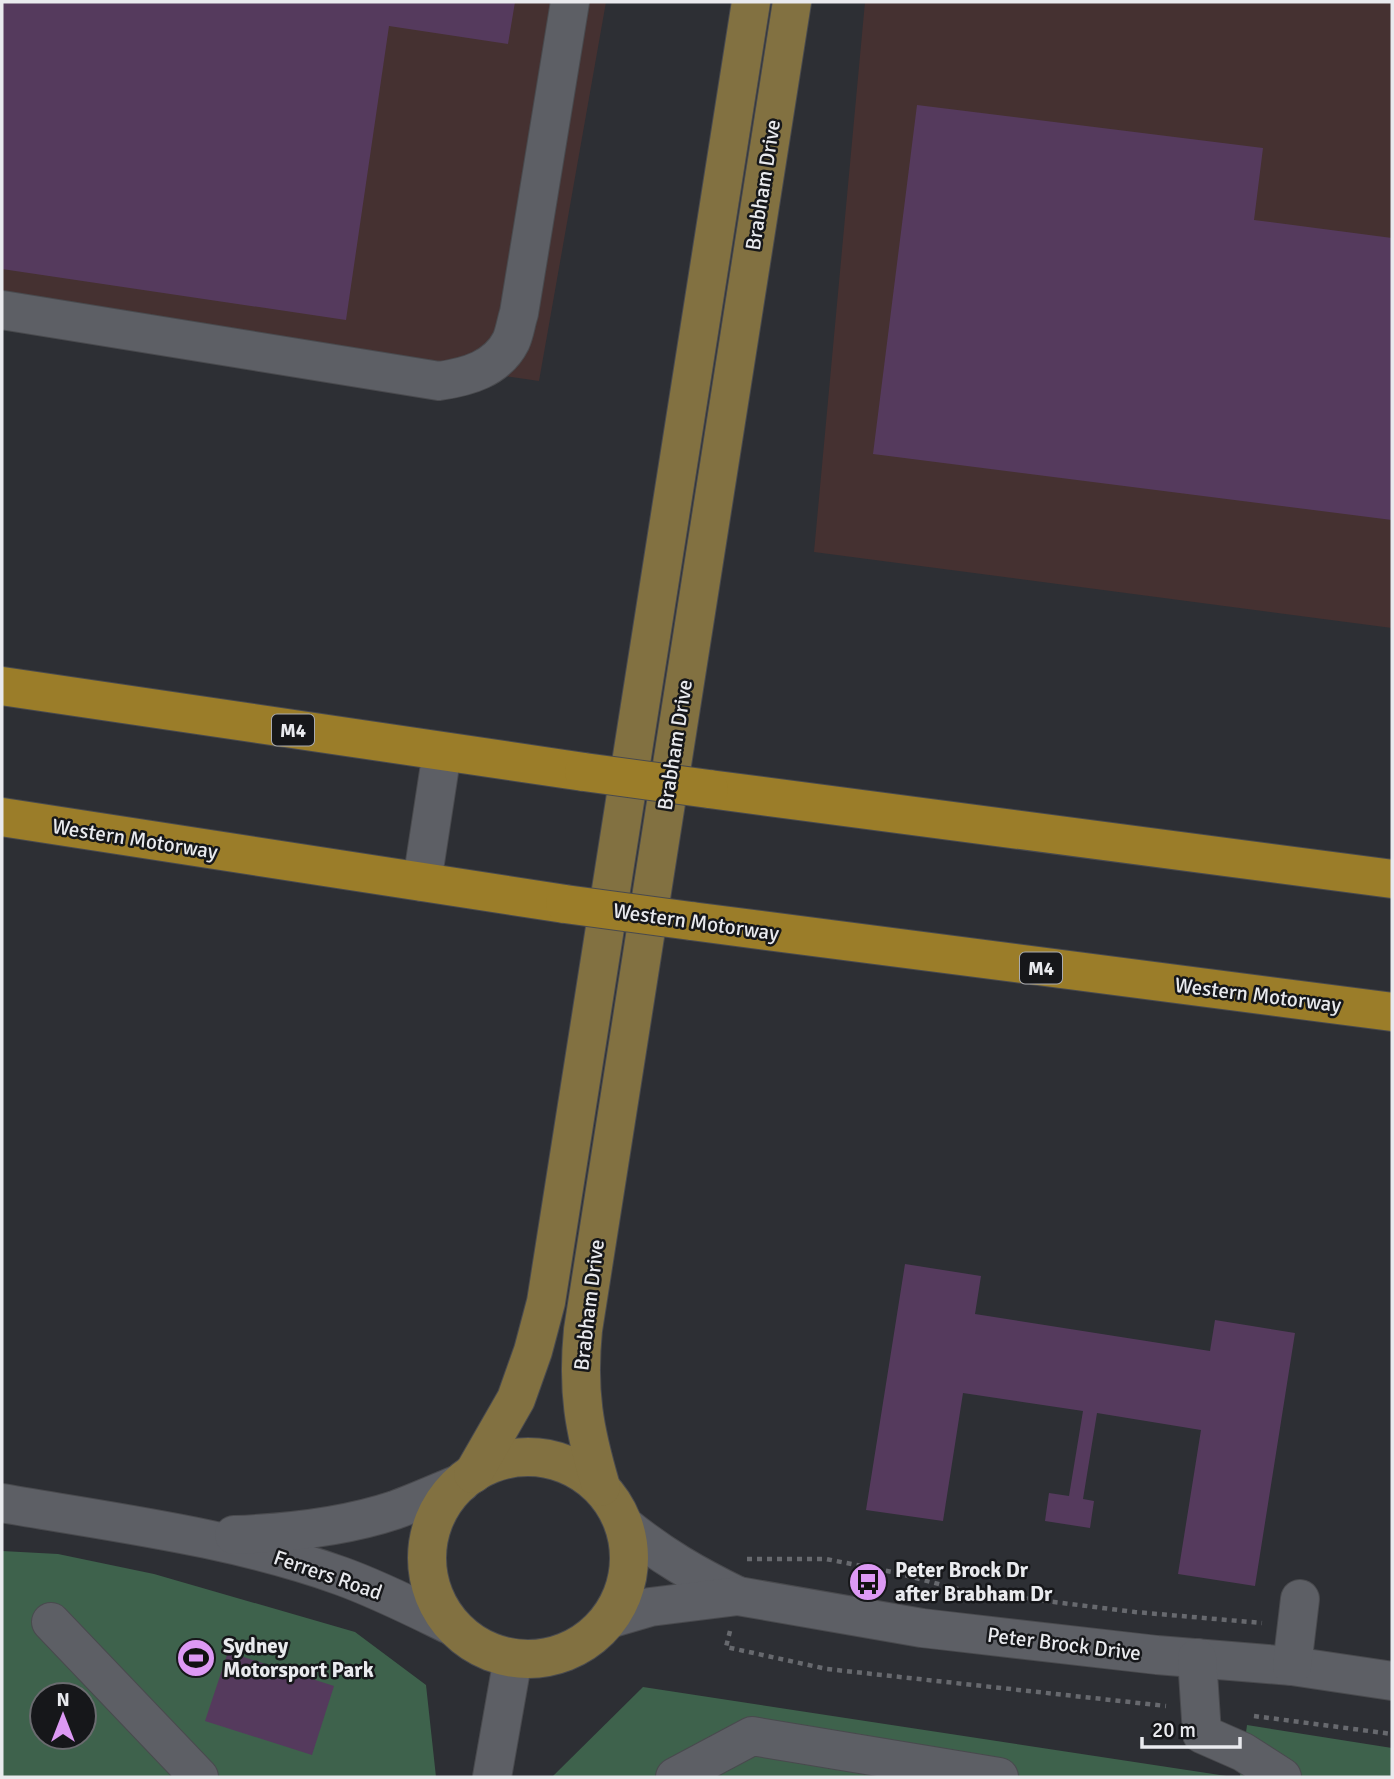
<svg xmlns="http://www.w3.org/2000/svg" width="1394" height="1779" viewBox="0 0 1394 1779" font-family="Signika,sans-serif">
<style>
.industrial{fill:#453131}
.green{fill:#3e624c;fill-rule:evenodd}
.building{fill:#553a5d}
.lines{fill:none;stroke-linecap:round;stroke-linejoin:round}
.minor-casing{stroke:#494a4e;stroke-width:40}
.major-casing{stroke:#494a4e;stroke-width:40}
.highway-casing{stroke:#494a4e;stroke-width:40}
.path{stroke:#67696e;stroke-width:4.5;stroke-dasharray:5 5;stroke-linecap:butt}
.minor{stroke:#5d5f65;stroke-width:38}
.major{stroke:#827141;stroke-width:38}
.highway{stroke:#9b7d29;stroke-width:38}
.highway-bridge-casing{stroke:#494a4e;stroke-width:40;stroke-linecap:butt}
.highway-bridge{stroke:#9b7d29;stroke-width:38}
.labels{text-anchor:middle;stroke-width:5;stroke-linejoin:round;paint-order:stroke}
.shield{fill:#16171a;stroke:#aaabae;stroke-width:2}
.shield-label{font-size:19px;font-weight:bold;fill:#e9eaee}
.street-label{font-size:21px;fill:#e9eaee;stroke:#16171a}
.poi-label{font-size:21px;font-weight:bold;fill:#e9eaee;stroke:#16171a;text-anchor:start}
</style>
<rect width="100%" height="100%" fill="#2d2f34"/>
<g class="industrial">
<polygon points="2,2 606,2 539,381 2,301"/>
<polygon points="865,2 1392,2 1392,628 814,552"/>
</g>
<g class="green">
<path d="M2,1551L58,1554L154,1574L355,1632L426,1685L436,1777H2ZM42,1695H84V1737H42Z"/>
<polygon points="643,1687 1233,1777 552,1777"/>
<polygon points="1247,1725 1392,1748 1392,1777 1240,1777"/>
</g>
<g class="building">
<polygon points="2,2 515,2 508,44 389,26 346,320 2,269"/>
<polygon points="917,105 1263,148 1254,220 1392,238 1392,520 873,454"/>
<polygon points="905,1264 981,1276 975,1314 1210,1351 1215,1320 1295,1333 1255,1586 1178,1574 1201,1430 1097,1413 1083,1499 1094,1501 1090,1528 1045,1521 1049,1493 1069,1496 1083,1411 963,1393 943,1521 866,1510"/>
<polygon points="228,1652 334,1686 312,1755 205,1721"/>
</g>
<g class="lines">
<defs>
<g id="minor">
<path d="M2,310L439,381C467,377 497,369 511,341C515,332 516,322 519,313L570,2"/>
<polyline points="422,882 442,752"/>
<path d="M2,1503C116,1523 232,1537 341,1576C380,1590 417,1609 454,1627"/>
<path d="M625,1526C662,1556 695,1575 738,1596"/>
<path d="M234,1535C288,1533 344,1527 395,1510C417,1502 439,1492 461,1483"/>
<polyline points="609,1619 650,1607 738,1596 922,1628 1157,1655 1292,1666 1392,1681"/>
<polyline points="51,1622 199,1777"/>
<polyline points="1197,1658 1202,1734 1243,1752 1282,1777"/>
<polyline points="1292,1666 1300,1599"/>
<polyline points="492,1777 513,1658"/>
<polyline points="675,1777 752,1736 999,1777"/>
</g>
<g id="major">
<circle cx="528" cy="1558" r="101"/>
<polyline points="473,1474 516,1399 533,1351 546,1302 751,2"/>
<path d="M601,1487C584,1429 577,1391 583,1330L792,2"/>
</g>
<g id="highway">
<polyline points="2,686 584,772"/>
<polyline points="709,789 1392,879"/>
<polyline points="2,817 565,904"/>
<polyline points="691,921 1392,1012"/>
</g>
</defs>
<use href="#minor" class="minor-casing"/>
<use href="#major" class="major-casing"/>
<use href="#highway" class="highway-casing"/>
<g class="path">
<polyline points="747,1559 826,1559 897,1573 965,1591 1135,1612 1262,1623"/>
<polyline points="730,1631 726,1647 827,1669 1166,1706"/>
<polyline points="1254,1716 1392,1734"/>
</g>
<use href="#minor" class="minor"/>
<use href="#major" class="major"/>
<use href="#highway" class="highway"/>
<defs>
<g id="highway-bridge">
<polyline points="584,772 709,789"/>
<polyline points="565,904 691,921"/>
</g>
</defs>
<use href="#highway-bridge" class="highway-bridge-casing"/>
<use href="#highway-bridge" class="highway-bridge"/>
</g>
<defs>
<symbol id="bus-disc" viewBox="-11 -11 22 22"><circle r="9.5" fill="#dd99f4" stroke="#16171a"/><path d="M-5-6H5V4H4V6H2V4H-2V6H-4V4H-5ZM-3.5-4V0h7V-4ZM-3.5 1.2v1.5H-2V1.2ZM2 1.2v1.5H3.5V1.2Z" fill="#111"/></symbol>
<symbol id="stadium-disc" viewBox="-11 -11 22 22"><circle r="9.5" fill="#dd99f4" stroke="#16171a"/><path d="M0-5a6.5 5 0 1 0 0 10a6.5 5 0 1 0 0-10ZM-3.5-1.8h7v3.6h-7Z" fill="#111"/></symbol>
</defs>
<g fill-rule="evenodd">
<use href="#bus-disc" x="846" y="1560" width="44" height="44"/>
<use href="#stadium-disc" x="174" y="1636" width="44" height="44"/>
</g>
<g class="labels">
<g class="shield">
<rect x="272" y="714.5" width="42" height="31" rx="5"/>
<rect x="1020" y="952.5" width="42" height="31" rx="5"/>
</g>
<g class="shield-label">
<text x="293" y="737">M4</text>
<text x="1041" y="975">M4</text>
</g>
<g class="street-label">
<text transform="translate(763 185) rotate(-81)" y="7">Brabham Drive</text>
<text transform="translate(675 745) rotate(-81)" y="7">Brabham Drive</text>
<text transform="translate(135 839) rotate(9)" y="7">Western Motorway</text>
<text transform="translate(696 922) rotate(8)" y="7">Western Motorway</text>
<text transform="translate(1258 995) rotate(7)" y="7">Western Motorway</text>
<text transform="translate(589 1305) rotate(-83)" y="7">Brabham Drive</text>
<text transform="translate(328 1575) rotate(19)" y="7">Ferrers Road</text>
<text transform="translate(1064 1644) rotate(7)" y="7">Peter Brock Drive</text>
</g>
<g class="poi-label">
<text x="895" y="1577">Peter Brock Dr<tspan x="895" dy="24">after Brabham Dr</tspan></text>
<text x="223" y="1653">Sydney<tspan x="223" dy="24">Motorsport Park</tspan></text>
</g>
</g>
<rect width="1394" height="1779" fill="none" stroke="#e9eaee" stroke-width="7"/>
<g transform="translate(63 1716)"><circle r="33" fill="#16171a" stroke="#6a6b6f" stroke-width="2"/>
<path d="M0-5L12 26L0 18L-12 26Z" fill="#dd99f4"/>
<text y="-10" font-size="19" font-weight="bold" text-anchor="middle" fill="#e9eaee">N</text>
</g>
<path d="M1142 1737v10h98v-10" fill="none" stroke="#e9eaee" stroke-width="3.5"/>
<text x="1152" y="1737" font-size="21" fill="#e9eaee" stroke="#16171a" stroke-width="5" paint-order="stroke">20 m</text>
</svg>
